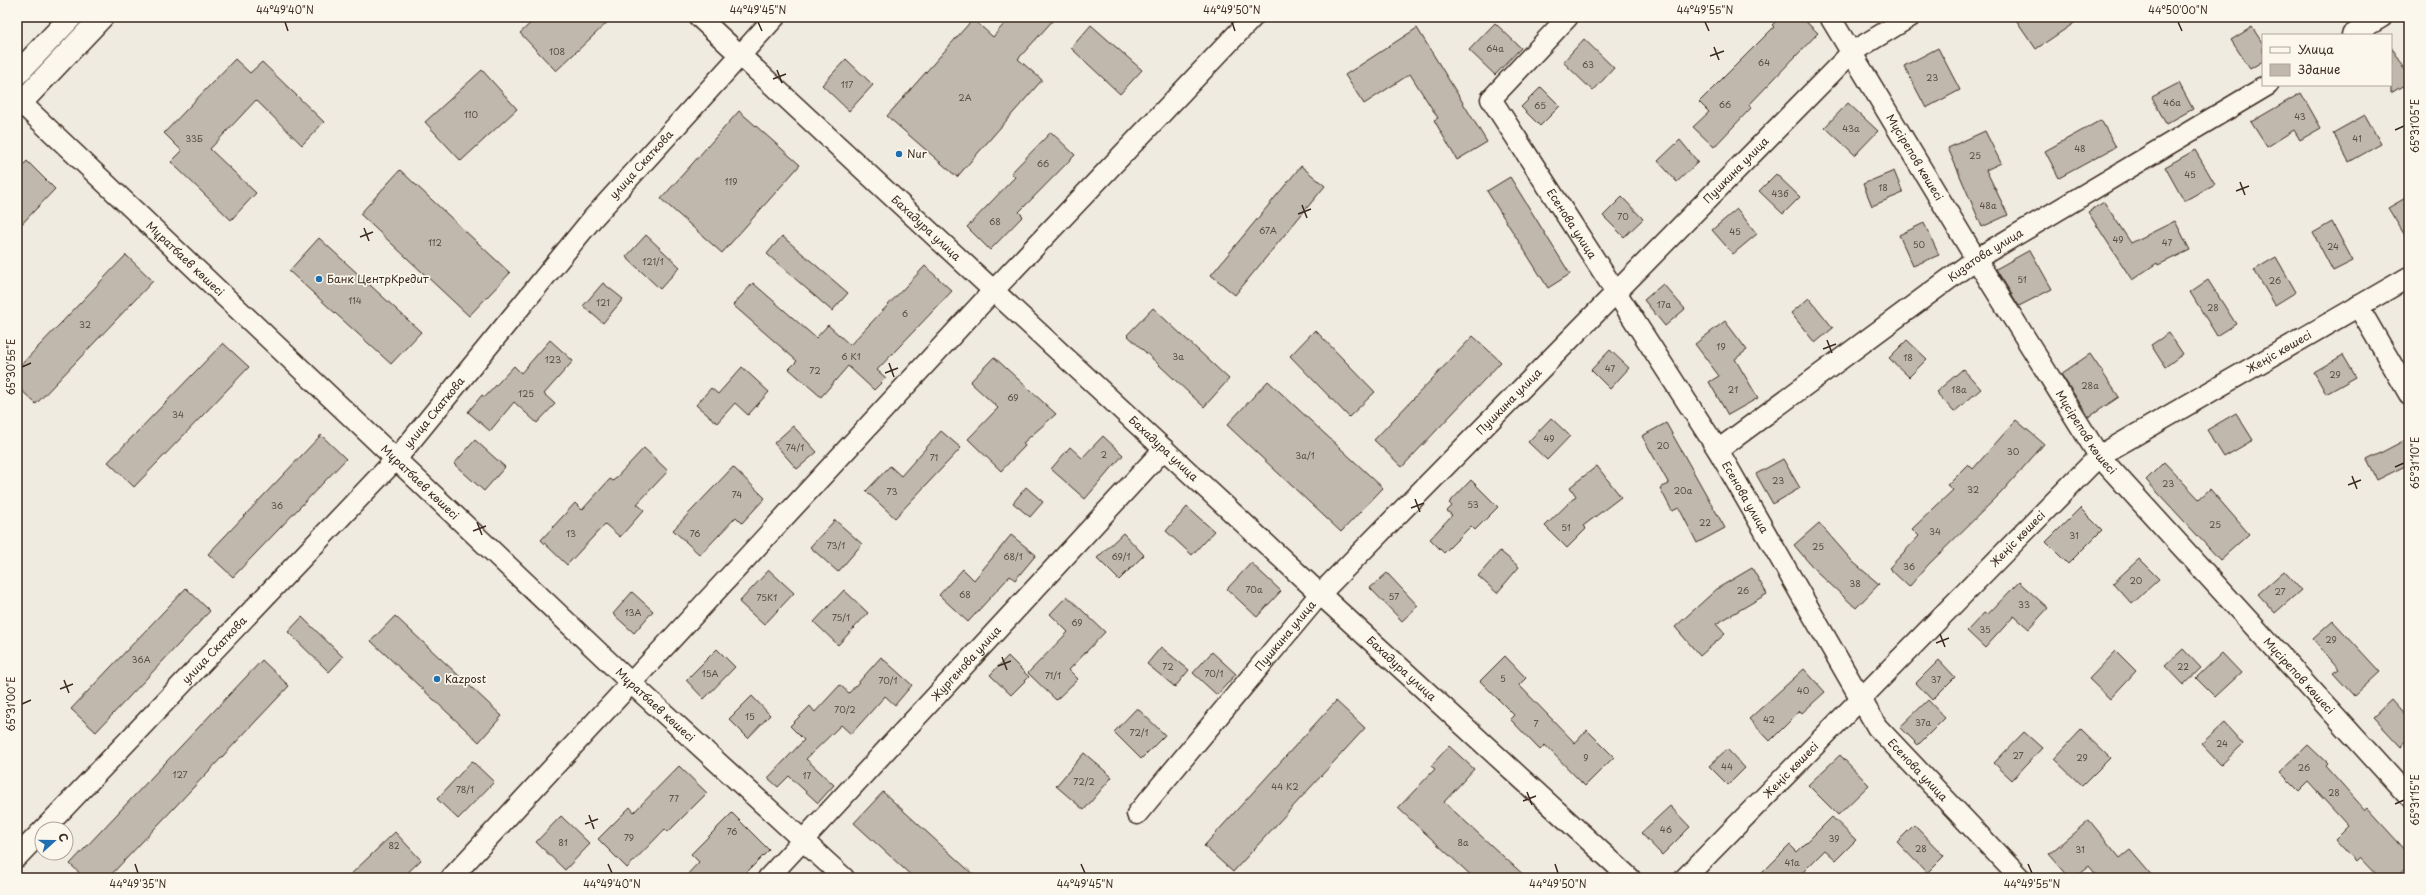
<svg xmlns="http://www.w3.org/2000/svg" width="2426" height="895" viewBox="0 0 2426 895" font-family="'Playpen Sans',sans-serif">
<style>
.building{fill:#c0b8ad;stroke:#3b2a1e}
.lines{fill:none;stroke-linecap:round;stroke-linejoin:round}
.minor-casing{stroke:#3b2a1e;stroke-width:23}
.major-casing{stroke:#3b2a1e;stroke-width:25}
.minor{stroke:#fbf7ec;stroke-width:20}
.major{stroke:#fbf7ec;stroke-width:22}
.ticks{fill:none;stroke:#3b2a1e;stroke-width:1.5}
.poi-dot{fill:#1f6fb2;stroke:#fbf7ec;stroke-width:1.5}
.labels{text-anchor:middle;stroke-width:3.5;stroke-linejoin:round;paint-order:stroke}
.number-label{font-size:9px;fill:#5c4e42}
.poi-label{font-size:11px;fill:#3b2a1e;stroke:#fbf7ec;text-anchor:start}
.street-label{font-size:11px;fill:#3b2a1e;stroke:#fbf7ec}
.neatline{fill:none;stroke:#3b2a1e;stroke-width:1.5}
.ticks-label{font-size:10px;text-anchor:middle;fill:#3b2a1e}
</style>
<rect width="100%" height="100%" fill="#f0ebe0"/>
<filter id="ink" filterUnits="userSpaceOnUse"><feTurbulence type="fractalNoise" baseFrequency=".025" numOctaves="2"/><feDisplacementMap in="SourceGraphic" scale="8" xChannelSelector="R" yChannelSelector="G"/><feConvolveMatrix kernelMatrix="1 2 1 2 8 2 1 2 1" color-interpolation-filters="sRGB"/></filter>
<g filter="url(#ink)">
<g class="building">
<polygon points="537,17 613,17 556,71 520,33"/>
<polygon points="1010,17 1056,17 1018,59 1042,80 957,177 887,116 973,19 993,37"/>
<polygon points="1780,17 1801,17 1818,33 1749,105 1751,108 1714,147 1693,127 1709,112 1699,102 1774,27 1772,25"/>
<polygon points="2014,17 2083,17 2036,49"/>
<polygon points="1495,23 1521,48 1495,75 1469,50"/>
<polygon points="1091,25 1142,70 1120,94 1071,48"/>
<polygon points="2252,27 2263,44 2263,61 2250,69 2231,40"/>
<polygon points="1417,28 1487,142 1457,160 1434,120 1438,118 1410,74 1364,104 1345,75"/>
<polygon points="1584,39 1614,68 1593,91 1563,62"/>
<polygon points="1938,48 1960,90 1926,108 1904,66"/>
<polygon points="2391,48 2409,77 2409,82 2391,93"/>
<polygon points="235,59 250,73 262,62 324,122 302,145 256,100 210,149 256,193 231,220 171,162 182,151 164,133"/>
<polygon points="846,59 873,85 849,111 822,85"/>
<polygon points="482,70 517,109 461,161 425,122"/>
<polygon points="2179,83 2193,109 2166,124 2152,97"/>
<polygon points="1541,87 1560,106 1540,126 1521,107"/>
<polygon points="2301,93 2321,128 2300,140 2294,130 2267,147 2251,122"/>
<polygon points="1848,103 1878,131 1855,155 1825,127"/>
<polygon points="739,111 800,165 722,253 661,199"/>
<polygon points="2365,115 2381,144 2349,162 2333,133"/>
<polygon points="2101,120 2116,147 2059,178 2045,151"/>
<polygon points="1985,131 2001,163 1986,170 2008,215 1982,227 1948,148"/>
<polygon points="1051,132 1075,155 1019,212 1023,216 990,250 967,227 1015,177 1011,173"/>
<polygon points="1680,140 1698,162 1677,182 1658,161"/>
<polygon points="2195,150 2215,184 2184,201 2165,167"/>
<polygon points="27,161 55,189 17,229 17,172"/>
<polygon points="1301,166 1325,186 1235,295 1211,275"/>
<polygon points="400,170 510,273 469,316 360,214"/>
<polygon points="1894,171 1903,193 1872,206 1863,184"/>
<polygon points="1776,174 1800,197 1783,214 1759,191"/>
<polygon points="1510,177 1570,274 1548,288 1487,191"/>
<polygon points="2409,196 2409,242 2388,208"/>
<polygon points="1622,197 1643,219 1624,237 1603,216"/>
<polygon points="2104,202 2131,243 2175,221 2190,250 2158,265 2157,263 2132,280 2088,212"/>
<polygon points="1737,209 1757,234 1733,254 1712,230"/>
<polygon points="2332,222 2353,261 2333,271 2313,233"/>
<polygon points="1924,223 1939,255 1913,266 1899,235"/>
<polygon points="646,235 680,267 660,289 626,257"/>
<polygon points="782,236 848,293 832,311 767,254"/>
<polygon points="319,238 421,332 391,364 289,271"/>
<polygon points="2030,250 2052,289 2019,306 1996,269"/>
<polygon points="126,255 153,281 36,404 17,386 17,369"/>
<polygon points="2276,257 2296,292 2275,305 2254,270"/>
<polygon points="925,266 952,291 877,370 886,378 874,390 848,366 821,397 789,369 797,361 733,305 753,283 816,338 828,325 850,345"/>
<polygon points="2208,280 2236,324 2217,336 2190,292"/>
<polygon points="603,283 623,299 603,323 583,306"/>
<polygon points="1663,284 1685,309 1665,326 1644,300"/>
<polygon points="1809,298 1833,328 1815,343 1791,313"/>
<polygon points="1153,308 1229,379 1204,407 1127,335"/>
<polygon points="1725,321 1747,350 1735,359 1758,398 1728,415 1709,382 1719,376 1695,344"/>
<polygon points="1315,330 1375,392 1349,417 1290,356"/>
<polygon points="2169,333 2183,354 2165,367 2151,345"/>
<polygon points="1473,336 1501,362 1402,467 1374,440"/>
<polygon points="550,340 573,361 544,394 555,404 537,423 514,402 490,431 468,412 482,395 485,397 514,366 521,373"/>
<polygon points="1907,340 1927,359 1909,377 1889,358"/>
<polygon points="223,343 249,367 134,487 108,462"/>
<polygon points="1610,350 1629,368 1610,389 1591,370"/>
<polygon points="2090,354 2119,397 2089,417 2061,374"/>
<polygon points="2343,355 2356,377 2326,394 2314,372"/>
<polygon points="994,357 1056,414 1023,443 1025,446 1001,471 968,439 998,408 970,382"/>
<polygon points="742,367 769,392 748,415 735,403 717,423 696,405 711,388 718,394"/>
<polygon points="1963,369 1981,389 1954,412 1936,392"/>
<polygon points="1268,381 1383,488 1341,532 1227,425"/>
<polygon points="2236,413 2253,440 2224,457 2207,430"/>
<polygon points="1551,418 1570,436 1547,460 1528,442"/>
<polygon points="2016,420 2044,444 2001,493 1928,565 1909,587 1889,568 1919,536 1912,529 1953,490 1947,485 1968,464 1973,469"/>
<polygon points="1666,423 1725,528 1697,543 1679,508 1672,511 1660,488 1669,484 1642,436"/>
<polygon points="793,426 817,452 797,469 774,443"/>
<polygon points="941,431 961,448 895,518 866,491 890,466 901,476"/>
<polygon points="321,435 346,459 233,577 208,554"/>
<polygon points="1103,436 1123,455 1085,499 1051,469 1070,447 1082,458"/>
<polygon points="2409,438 2409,464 2377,480 2367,460"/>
<polygon points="475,440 505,467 484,491 454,464"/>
<polygon points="644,448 668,471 637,504 644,510 620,537 605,524 567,565 541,540 575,503 582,510 610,479 613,481"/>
<polygon points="1783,459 1800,488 1773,504 1756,474"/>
<polygon points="2164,462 2199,499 2210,489 2249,534 2220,560 2146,480"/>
<polygon points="1597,466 1621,497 1583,526 1586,529 1567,548 1545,526 1576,496 1570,487"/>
<polygon points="733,467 765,498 742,523 736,517 700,555 673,530"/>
<polygon points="1471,480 1498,507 1475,530 1471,526 1444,553 1430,539 1452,515 1447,511 1452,506 1449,503"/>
<polygon points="1026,487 1043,502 1030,517 1013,503"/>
<polygon points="1187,507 1214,531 1192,555 1166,531"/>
<polygon points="2080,508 2102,530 2068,564 2046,542"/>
<polygon points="835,520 862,544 838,572 810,547"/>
<polygon points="1819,523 1853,562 1879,584 1856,608 1816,571 1794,545"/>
<polygon points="1123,533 1144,555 1119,580 1097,558"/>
<polygon points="1011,535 1036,555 1015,580 1010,576 968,622 939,595 963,569 974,580"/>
<polygon points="1500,551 1519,567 1497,593 1478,576"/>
<polygon points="2139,559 2159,579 2132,604 2113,583"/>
<polygon points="1251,563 1281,591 1257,617 1227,589"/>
<polygon points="1752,568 1767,594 1716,624 1725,634 1700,656 1675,627 1718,588"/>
<polygon points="769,570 794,593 764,625 739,602"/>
<polygon points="2284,571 2301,590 2275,613 2258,594"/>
<polygon points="1387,573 1418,606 1402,621 1370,588"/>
<polygon points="2019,582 2048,608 2029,629 2014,616 1985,648 1967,631 1984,613 1987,615"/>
<polygon points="186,588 210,611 96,732 71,709"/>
<polygon points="844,590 868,613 838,645 814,622"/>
<polygon points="632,592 653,611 634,633 613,614"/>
<polygon points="1067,596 1105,632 1069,670 1078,679 1056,700 1028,673 1068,632 1050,614"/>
<polygon points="395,616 502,716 479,742 371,641"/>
<polygon points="302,617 343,657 329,672 288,632"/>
<polygon points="2333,621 2380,672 2354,696 2333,673 2339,669 2313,639"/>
<polygon points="1161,647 1189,670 1175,687 1147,664"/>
<polygon points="717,649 735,667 704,699 686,680"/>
<polygon points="2183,649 2201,668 2183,685 2165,666"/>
<polygon points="2116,651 2136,671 2110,699 2089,679"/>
<polygon points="1212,652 1236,674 1217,695 1193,673"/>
<polygon points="2222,653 2241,673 2215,697 2196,678"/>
<polygon points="1008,656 1029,677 1011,695 990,675"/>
<polygon points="1505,656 1526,678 1519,685 1575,743 1587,730 1614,757 1585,786 1545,745 1540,750 1510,719 1514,715 1480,681"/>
<polygon points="881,657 912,685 895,705 885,696 851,734 841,725 806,759 834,785 818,803 789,776 778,787 768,778 804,740 790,726 810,706 815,712 840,685 849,693"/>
<polygon points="262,660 289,686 108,878 85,878 70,864"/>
<polygon points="1939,660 1955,677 1932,700 1916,683"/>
<polygon points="1804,669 1825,692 1802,713 1800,711 1770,741 1749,719"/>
<polygon points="752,696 770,715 748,738 729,719"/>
<polygon points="1928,700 1945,718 1918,745 1900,727"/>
<polygon points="2391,700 2409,720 2409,740 2401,747 2373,717"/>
<polygon points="1336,701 1365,728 1233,872 1204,846"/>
<polygon points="1137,708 1165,735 1141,759 1114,732"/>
<polygon points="2224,723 2243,744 2221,765 2201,744"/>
<polygon points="2081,730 2110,758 2082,786 2054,759"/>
<polygon points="2024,732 2042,748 2012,780 1994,763"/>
<polygon points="2308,745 2327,763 2325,765 2365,810 2367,808 2409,854 2409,865 2395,878 2379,878 2360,858 2356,862 2335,839 2348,826 2308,782 2299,791 2280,772"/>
<polygon points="1449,746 1474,769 1444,802 1527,878 1474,878 1398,808 1435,769 1431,766"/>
<polygon points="1727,749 1745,768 1728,785 1709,766"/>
<polygon points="1084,753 1112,777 1084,810 1056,786"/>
<polygon points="1840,755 1869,785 1838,815 1808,785"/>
<polygon points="472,761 494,782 458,819 437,799"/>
<polygon points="679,766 707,793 668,832 665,829 627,868 598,839 630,807 634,812"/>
<polygon points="883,792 977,878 914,878 854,823"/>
<polygon points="1670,806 1690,827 1662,855 1641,833"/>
<polygon points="732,813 769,850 741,878 684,878 699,862 691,854"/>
<polygon points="561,816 590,844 565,870 536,842"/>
<polygon points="1832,817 1856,840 1836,860 1825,850 1797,878 1757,878 1790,845 1797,852"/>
<polygon points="2089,820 2120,858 2130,850 2154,878 2099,878 2089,866 2074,878 2070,878 2049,854"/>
<polygon points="1914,825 1944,856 1927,873 1897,842"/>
<polygon points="395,832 421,860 402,878 347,878"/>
</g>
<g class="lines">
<defs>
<g id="minor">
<path id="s1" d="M699,17L1320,594L1630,878"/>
<path id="s2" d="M1568,17L1491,99L1718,450L1877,727L2020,878"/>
<path id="s3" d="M1830,17L1976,259L2099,456L2409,797"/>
<polyline points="2352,35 2382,17"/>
<path id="s4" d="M17,99L631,683L844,878"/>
<polyline points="2358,306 2409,394"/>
<path id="s5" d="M1718,450L1976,259L2268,85"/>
<path id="s6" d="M1137,814L1320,594L1852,52L1910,17"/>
<path id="s7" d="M44,829L397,458L593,218L775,17"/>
<polyline points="17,857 42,831"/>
<polyline points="451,878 993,291 1253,17"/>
<path id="s8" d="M768,878L1164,449"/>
<path id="s9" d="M1685,878L2099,456L2409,277"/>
</g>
<g id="major">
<polyline points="17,74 71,17"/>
<polyline points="17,107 102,17"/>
</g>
</defs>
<use href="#minor" class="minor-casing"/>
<use href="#major" class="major-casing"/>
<use href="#minor" class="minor"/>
<use href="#major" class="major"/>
</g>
</g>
<path class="ticks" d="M285,22L288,31M758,22L762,31M1232,22L1235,31M1705,22L1709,31M2178,22L2182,31M1714,47L1719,60M1710,56L1724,51M777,70L782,83M773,79L786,74M2395,130L2404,126M2240,182L2245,195M2236,191L2249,186M1302,205L1307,218M1298,214L1311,209M364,228L369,241M360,237L373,232M1827,340L1832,353M1823,349L1836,344M889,363L894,377M22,367L31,363M885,373L898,368M2395,467L2404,463M2352,476L2357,489M2348,485L2361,480M1415,499L1420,512M1411,508L1424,503M477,522L482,535M473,531L486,526M1940,634L1945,647M1936,643L1949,638M1002,657L1007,670M998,666L1011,661M64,680L69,693M60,689L73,684M22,704L31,700M1527,792L1532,805M1523,801L1536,796M2395,804L2404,800M589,815L594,829M585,824L598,819M135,864L138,873M608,864L612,873M1081,864L1085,873M1555,864L1558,873M2028,864L2032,873"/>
<g class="poi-dot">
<circle cx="899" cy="154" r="4"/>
<circle cx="319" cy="279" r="4"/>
<circle cx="437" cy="679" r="4"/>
</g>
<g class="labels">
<g class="number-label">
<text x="1495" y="52">64а</text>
<text x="557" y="55">108</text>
<text x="1764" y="66">64</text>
<text x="1588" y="68">63</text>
<text x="1932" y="81">23</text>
<text x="847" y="88">117</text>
<text x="965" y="101">2А</text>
<text x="2172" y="106">46а</text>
<text x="1725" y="108">66</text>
<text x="1540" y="109">65</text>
<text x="471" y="118">110</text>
<text x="2300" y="120">43</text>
<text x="1851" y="132">43а</text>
<text x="194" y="142">33Б</text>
<text x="2357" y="142">41</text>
<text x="2080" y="152">48</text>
<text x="1975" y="159">25</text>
<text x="1043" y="167">66</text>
<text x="2190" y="178">45</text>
<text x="731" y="185">119</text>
<text x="1883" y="191">18</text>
<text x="1780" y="197">43б</text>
<text x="1988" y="209">48а</text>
<text x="1623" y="220">70</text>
<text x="995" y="225">68</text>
<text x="1268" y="234">67А</text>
<text x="1735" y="235">45</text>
<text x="2118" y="243">49</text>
<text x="435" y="246">112</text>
<text x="2167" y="246">47</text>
<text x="1919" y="248">50</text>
<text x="2333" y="250">24</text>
<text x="653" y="265">121/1</text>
<text x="2022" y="283">51</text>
<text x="2275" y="284">26</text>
<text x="355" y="304">114</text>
<text x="603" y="306">121</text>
<text x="1664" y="308">17а</text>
<text x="2213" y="311">28</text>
<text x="905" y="317">6</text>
<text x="85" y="328">32</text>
<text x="1721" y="350">19</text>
<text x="851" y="360">6 К1</text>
<text x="1178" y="360">3а</text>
<text x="1908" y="361">18</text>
<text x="553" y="363">123</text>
<text x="1610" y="372">47</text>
<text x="815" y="374">72</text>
<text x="2335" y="378">29</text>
<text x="2090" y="389">28а</text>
<text x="1733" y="393">21</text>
<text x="1959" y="393">18а</text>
<text x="526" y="397">125</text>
<text x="1013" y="401">69</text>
<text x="178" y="418">34</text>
<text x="1549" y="442">49</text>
<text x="1663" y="449">20</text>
<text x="795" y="451">74/1</text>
<text x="2013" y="455">30</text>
<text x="1104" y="458">2</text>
<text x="1305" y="459">3а/1</text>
<text x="934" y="461">71</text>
<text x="1778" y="484">23</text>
<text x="2168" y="487">23</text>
<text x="1973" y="493">32</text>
<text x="1683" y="494">20а</text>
<text x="892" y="495">73</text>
<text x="737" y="498">74</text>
<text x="1473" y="508">53</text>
<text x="277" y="509">36</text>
<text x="1705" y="526">22</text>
<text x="2215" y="528">25</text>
<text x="1566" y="531">51</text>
<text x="1935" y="535">34</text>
<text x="571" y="537">13</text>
<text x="695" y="537">76</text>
<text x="2074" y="539">31</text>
<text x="836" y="549">73/1</text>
<text x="1818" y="550">25</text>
<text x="1013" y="560">68/1</text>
<text x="1121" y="560">69/1</text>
<text x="1909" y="570">36</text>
<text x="2136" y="584">20</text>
<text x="1855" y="587">38</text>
<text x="1254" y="593">70а</text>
<text x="1743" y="594">26</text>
<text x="2280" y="595">27</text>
<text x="965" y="598">68</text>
<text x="1394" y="600">57</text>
<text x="767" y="601">75К1</text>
<text x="2024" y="608">33</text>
<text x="633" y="616">13А</text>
<text x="841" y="621">75/1</text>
<text x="1077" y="626">69</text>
<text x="1985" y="633">35</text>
<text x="2331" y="643">29</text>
<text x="141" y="663">36А</text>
<text x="1168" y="670">72</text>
<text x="2183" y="670">22</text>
<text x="710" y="677">15А</text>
<text x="1214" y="677">70/1</text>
<text x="1053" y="679">71/1</text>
<text x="1503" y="682">5</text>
<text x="1936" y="683">37</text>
<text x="888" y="684">70/1</text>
<text x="1803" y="694">40</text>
<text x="845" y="713">70/2</text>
<text x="750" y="720">15</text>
<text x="1769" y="723">42</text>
<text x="1923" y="726">37а</text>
<text x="1536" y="727">7</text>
<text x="1139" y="736">72/1</text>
<text x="2222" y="747">24</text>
<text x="2018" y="759">27</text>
<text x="1586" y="761">9</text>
<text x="2082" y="761">29</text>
<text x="1727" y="770">44</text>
<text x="2304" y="771">26</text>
<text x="180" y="778">127</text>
<text x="807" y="779">17</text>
<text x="1084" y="785">72/2</text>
<text x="1285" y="790">44 К2</text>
<text x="465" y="793">78/1</text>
<text x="2334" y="796">28</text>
<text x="674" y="802">77</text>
<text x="1666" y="833">46</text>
<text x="732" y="835">76</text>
<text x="629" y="841">79</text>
<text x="1834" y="842">39</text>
<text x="563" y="846">81</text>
<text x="1463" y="846">8а</text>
<text x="394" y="849">82</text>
<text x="1921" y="852">28</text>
<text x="2080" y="853">31</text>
<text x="1792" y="866">41а</text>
</g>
<g class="poi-label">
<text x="907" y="158">Nur</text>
<text x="327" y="283">Банк ЦентрКредит</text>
<text x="445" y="683">Kazpost</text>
</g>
<g class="street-label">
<text dy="4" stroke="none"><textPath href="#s3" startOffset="164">Мүсірепов көшесі</textPath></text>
<text dy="4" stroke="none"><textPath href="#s7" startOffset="894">улица Скаткова</textPath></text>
<text dy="4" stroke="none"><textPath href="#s6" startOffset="880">Пушкина улица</textPath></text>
<text dy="4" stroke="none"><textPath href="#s2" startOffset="261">Есенова улица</textPath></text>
<text dy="4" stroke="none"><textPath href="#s1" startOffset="310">Бахадура улица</textPath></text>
<text dy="4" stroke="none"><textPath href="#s5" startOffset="331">Кизатова улица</textPath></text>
<text dy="4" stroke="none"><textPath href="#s4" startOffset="232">Мұратбаев көшесі</textPath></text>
<text dy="4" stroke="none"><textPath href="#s9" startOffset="799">Жеңіс көшесі</textPath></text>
<text dy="4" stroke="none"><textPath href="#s6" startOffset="556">Пушкина улица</textPath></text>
<text dy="4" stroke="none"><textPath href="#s7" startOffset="571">улица Скаткова</textPath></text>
<text dy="4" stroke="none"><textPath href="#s3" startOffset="488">Мүсірепов көшесі</textPath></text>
<text dy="4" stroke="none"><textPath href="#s1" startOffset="634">Бахадура улица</textPath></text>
<text dy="4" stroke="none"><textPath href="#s4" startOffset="556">Мұратбаев көшесі</textPath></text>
<text dy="4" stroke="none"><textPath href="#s2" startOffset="585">Есенова улица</textPath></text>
<text dy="4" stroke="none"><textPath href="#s9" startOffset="475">Жеңіс көшесі</textPath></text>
<text dy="4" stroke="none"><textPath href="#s6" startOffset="232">Пушкина улица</textPath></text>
<text dy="4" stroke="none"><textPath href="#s7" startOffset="247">улица Скаткова</textPath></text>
<text dy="4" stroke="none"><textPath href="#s8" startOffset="292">Жургенова улица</textPath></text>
<text dy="4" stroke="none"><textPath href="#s1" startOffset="958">Бахадура улица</textPath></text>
<text dy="4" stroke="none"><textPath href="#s3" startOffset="812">Мүсірепов көшесі</textPath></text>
<text dy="4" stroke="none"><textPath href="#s4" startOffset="880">Мұратбаев көшесі</textPath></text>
<text dy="4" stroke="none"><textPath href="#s2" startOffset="909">Есенова улица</textPath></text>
<text dy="4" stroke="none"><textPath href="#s9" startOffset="151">Жеңіс көшесі</textPath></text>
</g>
</g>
<rect width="2426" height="895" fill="none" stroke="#fbf7ec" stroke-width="44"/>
<rect x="2262" y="34" width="130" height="52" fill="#fbf7ec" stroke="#aea59a"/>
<rect x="2270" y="47" width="20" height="6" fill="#fbf7ec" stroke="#aea59a"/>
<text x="2298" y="54" font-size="12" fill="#3b2a1e">Улица</text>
<rect x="2270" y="64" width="20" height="12" fill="#c0b8ad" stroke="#aea59a"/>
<text x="2298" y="74" font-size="12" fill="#3b2a1e">Здание</text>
<g transform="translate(54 841) rotate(69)"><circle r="19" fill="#fbf7ec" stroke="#aea59a"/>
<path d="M0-3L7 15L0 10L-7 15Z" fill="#1f6fb2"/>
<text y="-6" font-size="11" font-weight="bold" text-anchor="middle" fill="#3b2a1e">С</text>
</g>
<rect x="22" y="22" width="2382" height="851" class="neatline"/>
<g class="ticks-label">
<text x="285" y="14">44°49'40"N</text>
<text x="758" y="14">44°49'45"N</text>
<text x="1232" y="14">44°49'50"N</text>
<text x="1705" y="14">44°49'55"N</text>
<text x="2178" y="14">44°50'00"N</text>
<text transform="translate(2415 126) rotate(-90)" y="4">65°31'05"E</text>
<text transform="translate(11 367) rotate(-90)" y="4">65°30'55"E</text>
<text transform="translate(2415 463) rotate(-90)" y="4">65°31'10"E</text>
<text transform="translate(11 704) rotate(-90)" y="4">65°31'00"E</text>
<text transform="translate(2415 800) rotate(-90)" y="4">65°31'15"E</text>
<text x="138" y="888">44°49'35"N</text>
<text x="612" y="888">44°49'40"N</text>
<text x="1085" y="888">44°49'45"N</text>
<text x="1558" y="888">44°49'50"N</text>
<text x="2032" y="888">44°49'55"N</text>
</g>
</svg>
